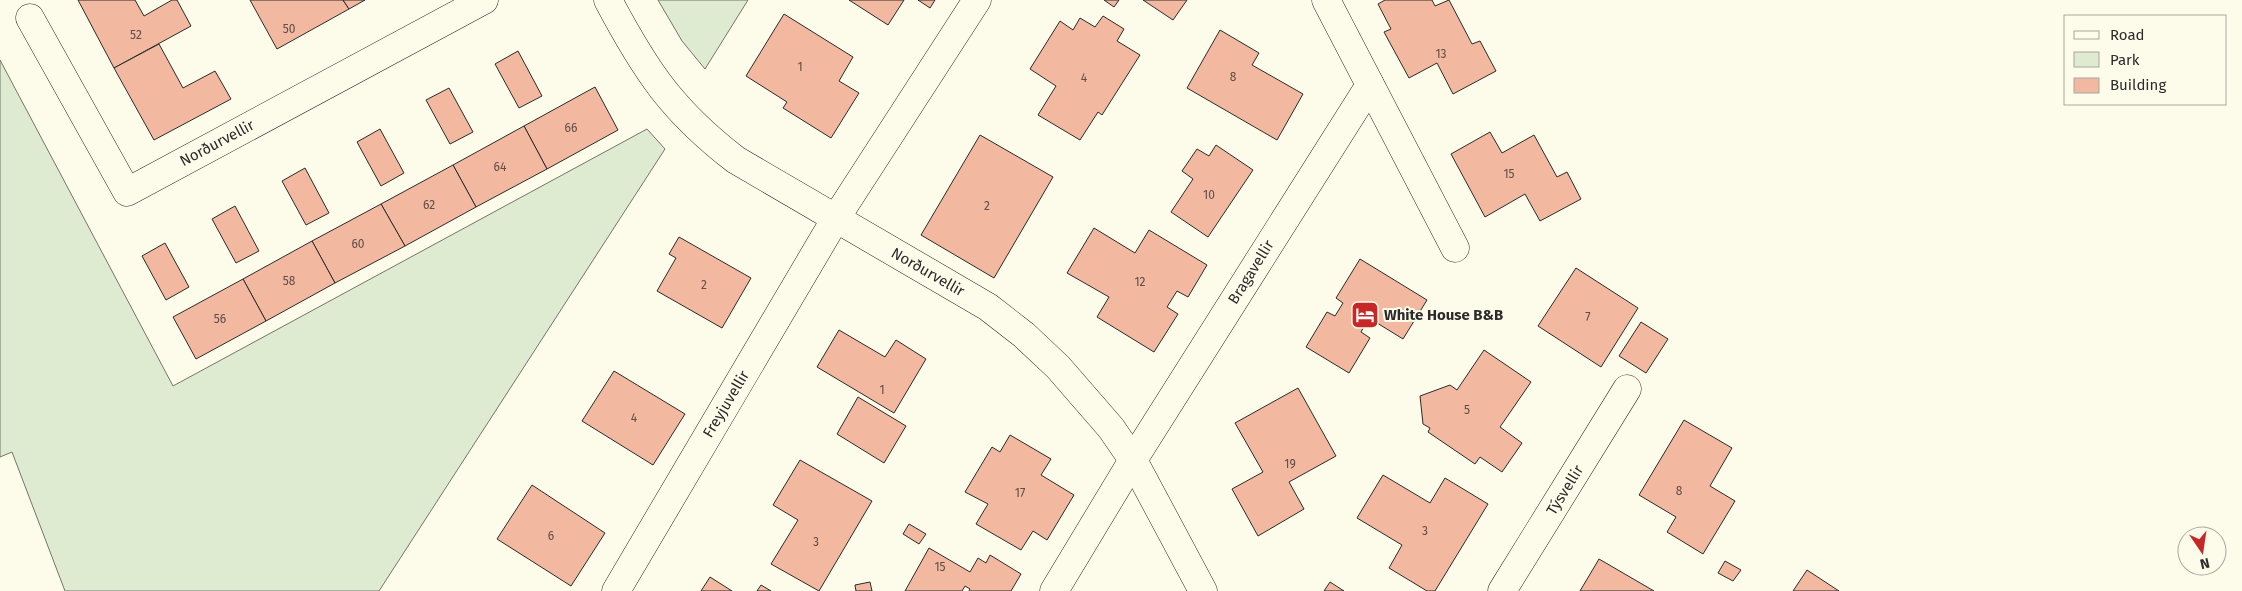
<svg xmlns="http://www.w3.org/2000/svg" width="2242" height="591" viewBox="0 0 2242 591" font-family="'Fira Sans',sans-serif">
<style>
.green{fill:#deebd1;stroke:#74746e}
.building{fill:#f2b8a0;stroke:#2b2b2b}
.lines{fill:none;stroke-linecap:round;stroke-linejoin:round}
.street-casing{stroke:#2b2b2b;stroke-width:29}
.street{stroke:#fdfbea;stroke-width:28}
.labels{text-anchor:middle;stroke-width:4;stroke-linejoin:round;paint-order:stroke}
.number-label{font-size:12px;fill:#5d4e48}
.street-label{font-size:15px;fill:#2b2b2b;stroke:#fdfbea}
.poi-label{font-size:15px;font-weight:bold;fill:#2b2b2b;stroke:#fdfbea;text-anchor:start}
</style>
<rect width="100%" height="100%" fill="#fdfbea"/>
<g class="green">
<polygon points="658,0 748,0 705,69 682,41"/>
<polygon points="0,60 173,386 647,129 665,149 379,591 65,591 12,452 0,457"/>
</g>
<g class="building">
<polygon points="78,0 135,0 144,16 172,0 177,0 191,26 114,68"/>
<polygon points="250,0 343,0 349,9 277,49"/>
<polygon points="343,0 365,0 349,9"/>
<polygon points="849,0 904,0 888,25"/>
<polygon points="918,0 935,0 930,8"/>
<polygon points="1104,0 1119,0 1114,7"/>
<polygon points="1143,0 1187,0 1173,20"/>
<polygon points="1385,0 1432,0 1435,6 1449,0 1472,44 1480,41 1496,71 1453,94 1437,63 1409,78 1384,32 1391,29 1378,4"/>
<polygon points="784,14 853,57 839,81 859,93 831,138 783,108 787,102 746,76"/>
<polygon points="1103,16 1124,29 1117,41 1140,55 1102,115 1098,112 1080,140 1038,115 1056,86 1030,69 1060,21 1073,30 1080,18 1095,27"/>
<polygon points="1220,30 1259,53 1252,65 1303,94 1277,140 1187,88"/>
<polygon points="159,44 183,88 215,71 231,99 154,140 114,68"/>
<polygon points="518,51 542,96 519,108 495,64"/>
<polygon points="595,87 618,130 547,169 524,126"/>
<polygon points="449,88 473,132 450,144 426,100"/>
<polygon points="524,126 547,169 476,207 453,165"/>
<polygon points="380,129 404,173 381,186 357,142"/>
<polygon points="1490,132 1502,153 1534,135 1557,177 1567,172 1581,199 1540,221 1525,194 1485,217 1451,154"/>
<polygon points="980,135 1053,177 994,278 921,235"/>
<polygon points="1216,145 1253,170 1208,237 1171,212 1193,179 1182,171 1197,149 1209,156"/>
<polygon points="453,165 476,207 405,246 381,204"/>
<polygon points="305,168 329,213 306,225 282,181"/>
<polygon points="381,204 405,246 335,283 312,241"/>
<polygon points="235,206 259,251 236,263 212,219"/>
<polygon points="1094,228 1135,253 1149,230 1207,265 1188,297 1177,291 1167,307 1178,314 1154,352 1097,317 1109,297 1067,273"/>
<polygon points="679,237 751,278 722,328 657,291 676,258 669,254"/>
<polygon points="312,241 335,283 266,321 243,279"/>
<polygon points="165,243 189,287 166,300 142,256"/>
<polygon points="1360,259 1427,300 1403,339 1369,318 1361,332 1370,338 1349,373 1306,347 1327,312 1335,316 1343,303 1336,298"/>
<polygon points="1576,268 1638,308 1601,367 1538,326"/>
<polygon points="243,279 266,321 196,359 173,317"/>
<polygon points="1641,322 1668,339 1646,373 1619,356"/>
<polygon points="839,330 885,357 896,340 926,359 894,413 817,367"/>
<polygon points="1484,350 1531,382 1500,427 1522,443 1502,472 1480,457 1475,464 1428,432 1430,428 1423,424 1420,396 1450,385 1457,390"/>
<polygon points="614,371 685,414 653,465 582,421"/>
<polygon points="1298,388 1336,456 1289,482 1304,509 1258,536 1232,489 1263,472 1235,423"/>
<polygon points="858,397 906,426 884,463 837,434"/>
<polygon points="1684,420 1732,448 1710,486 1735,501 1703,554 1667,532 1676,517 1639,495"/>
<polygon points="1010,435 1051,459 1041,475 1074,495 1047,540 1033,531 1021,550 976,524 988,504 965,492 992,447 1000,452"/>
<polygon points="800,460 872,501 819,591 771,564 798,520 773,505"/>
<polygon points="1383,475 1430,503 1445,478 1488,504 1435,591 1427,591 1389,568 1402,545 1357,518"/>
<polygon points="532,485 605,533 571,586 497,539"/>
<polygon points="909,524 926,534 919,544 903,534"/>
<polygon points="929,548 970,572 978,558 986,563 990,555 1021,574 1011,591 969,591 970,589 965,586 962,591 905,591"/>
<polygon points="1599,559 1654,591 1580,591"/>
<polygon points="1725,561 1741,570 1733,581 1718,573"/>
<polygon points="1807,570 1839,591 1793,591"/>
<polygon points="710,577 732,591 701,591"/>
<polygon points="870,582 872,591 856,591 855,585"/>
<polygon points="1330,582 1344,591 1324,591"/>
<polygon points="761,585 771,591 757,591"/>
</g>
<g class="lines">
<defs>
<g id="street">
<path d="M608,0C645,70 672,111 736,160L988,307L1024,335L1058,367L1111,428L1133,460L1203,591"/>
<polyline points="1326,0 1455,248"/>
<polyline points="30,18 127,192 484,0"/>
<polyline points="616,591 836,218 977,0"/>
<polyline points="1054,591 1133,460 1370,85"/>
<polyline points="1502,591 1627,389"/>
</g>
</defs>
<use href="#street" class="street-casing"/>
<use href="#street" class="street"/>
</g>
<defs>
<symbol id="hotel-square" viewBox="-11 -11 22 22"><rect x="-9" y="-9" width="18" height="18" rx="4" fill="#c62828" stroke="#fdfbea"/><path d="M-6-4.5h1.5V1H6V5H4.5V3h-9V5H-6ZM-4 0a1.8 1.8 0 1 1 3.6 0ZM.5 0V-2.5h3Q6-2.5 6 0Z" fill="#fff"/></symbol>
</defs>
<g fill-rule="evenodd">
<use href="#hotel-square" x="1349" y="299" width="32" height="32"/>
</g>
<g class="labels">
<g class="number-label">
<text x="289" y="33">50</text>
<text x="136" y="39">52</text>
<text x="1441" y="58">13</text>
<text x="800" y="71">1</text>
<text x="1233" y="81">8</text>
<text x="1084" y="82">4</text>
<text x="571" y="132">66</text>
<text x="500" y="171">64</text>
<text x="1509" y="178">15</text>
<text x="1209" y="199">10</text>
<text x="429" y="209">62</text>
<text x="987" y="210">2</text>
<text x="358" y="248">60</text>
<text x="289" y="285">58</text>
<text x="1140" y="286">12</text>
<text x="704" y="289">2</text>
<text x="1588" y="321">7</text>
<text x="220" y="323">56</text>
<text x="882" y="394">1</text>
<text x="1467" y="414">5</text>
<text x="634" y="422">4</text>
<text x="1290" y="468">19</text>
<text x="1679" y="495">8</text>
<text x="1020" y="497">17</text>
<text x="1425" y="535">3</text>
<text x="551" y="540">6</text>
<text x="816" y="546">3</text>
<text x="940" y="571">15</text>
</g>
<g class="street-label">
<text transform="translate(217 143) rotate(-28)" y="5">Norðurvellir</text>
<text transform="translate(928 272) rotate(30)" y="5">Norðurvellir</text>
<text transform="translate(1251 272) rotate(-58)" y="5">Bragavellir</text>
<text transform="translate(726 404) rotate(-59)" y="5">Freyjuvellir</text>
<text transform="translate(1565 490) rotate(-58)" y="5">Týsvellir</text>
</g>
<g class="poi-label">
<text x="1384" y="320">White House B&amp;B</text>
</g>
</g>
<rect x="2064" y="15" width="162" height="90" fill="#fdfbea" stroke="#a9a89e"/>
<rect x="2074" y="31" width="25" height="8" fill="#fdfbea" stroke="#a9a89e"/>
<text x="2110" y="40" font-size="15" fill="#2b2b2b">Road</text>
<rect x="2074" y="52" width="25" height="15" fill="#deebd1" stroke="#a9a89e"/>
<text x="2110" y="65" font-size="15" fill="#2b2b2b">Park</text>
<rect x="2074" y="78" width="25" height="15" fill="#f2b8a0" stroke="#a9a89e"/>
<text x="2110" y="90" font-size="15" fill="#2b2b2b">Building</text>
<g transform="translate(2202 551) rotate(167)"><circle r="24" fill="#fdfbea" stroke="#a9a89e"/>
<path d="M0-4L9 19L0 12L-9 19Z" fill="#c62828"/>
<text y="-8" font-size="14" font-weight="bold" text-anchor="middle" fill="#2b2b2b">N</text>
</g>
</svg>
